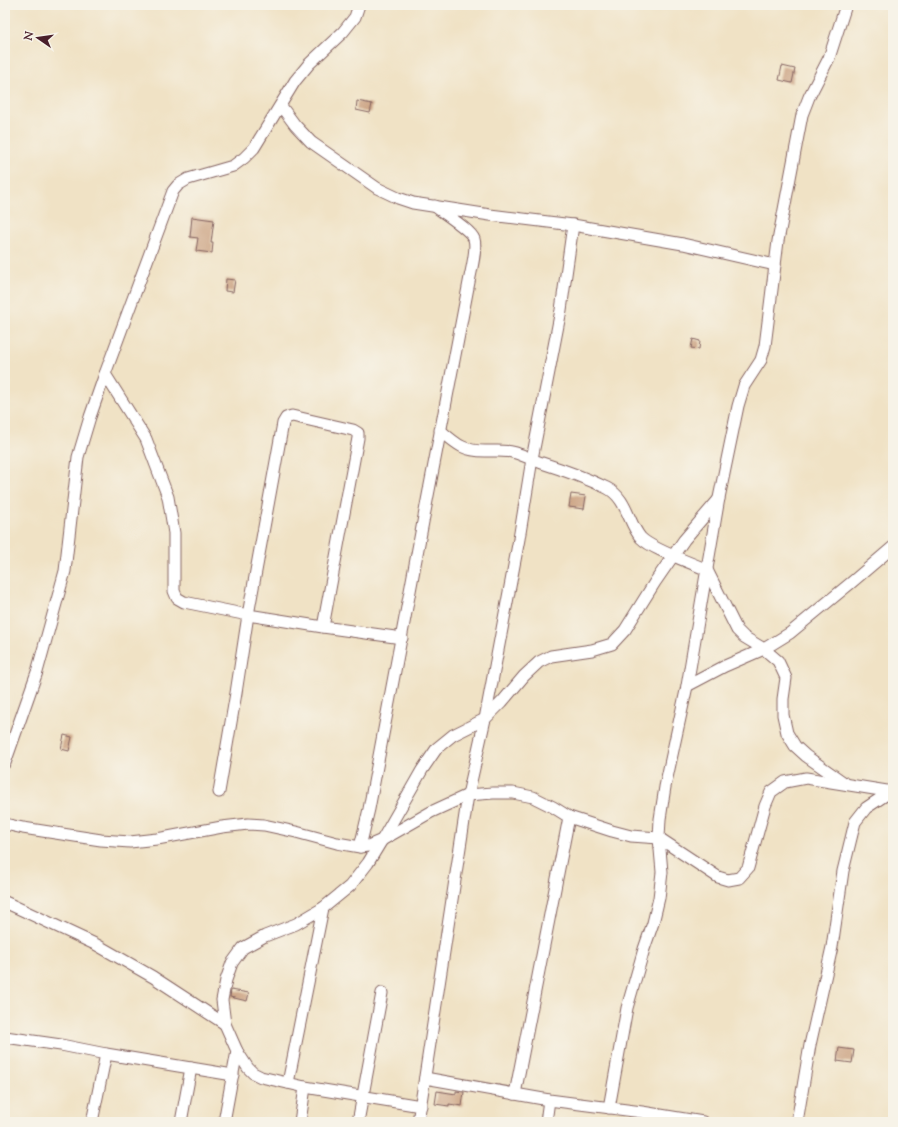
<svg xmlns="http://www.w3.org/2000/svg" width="898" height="1127" viewBox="0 0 898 1127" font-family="'Sorts Mill Goudy',serif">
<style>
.building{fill:#c99e7d}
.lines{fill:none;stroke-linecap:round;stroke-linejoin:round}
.minor-casing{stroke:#846361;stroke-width:13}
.minor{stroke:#fff;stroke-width:11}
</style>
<rect width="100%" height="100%" fill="#f7f3e8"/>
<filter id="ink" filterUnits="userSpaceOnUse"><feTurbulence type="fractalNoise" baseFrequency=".025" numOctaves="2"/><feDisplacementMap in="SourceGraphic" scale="8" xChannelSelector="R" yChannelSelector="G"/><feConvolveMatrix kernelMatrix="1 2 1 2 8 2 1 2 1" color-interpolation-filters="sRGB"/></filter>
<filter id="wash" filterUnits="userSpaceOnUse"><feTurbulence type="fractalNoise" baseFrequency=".012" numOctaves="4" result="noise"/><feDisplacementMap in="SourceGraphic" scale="16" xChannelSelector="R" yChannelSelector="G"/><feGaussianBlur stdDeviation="0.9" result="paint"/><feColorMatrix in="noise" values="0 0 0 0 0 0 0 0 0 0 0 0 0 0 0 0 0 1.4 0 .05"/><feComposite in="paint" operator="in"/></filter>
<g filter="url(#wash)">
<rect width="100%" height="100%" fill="#f0e2c5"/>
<g id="blocks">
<g class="building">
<polygon points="782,66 795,69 792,83 779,80"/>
<polygon points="357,101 372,104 370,113 356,110"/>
<polygon points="192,217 214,220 211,243 213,243 212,253 196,251 198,238 190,237"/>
<polygon points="226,279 235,280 233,292 225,291"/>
<polygon points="693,339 700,341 699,349 691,348"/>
<polygon points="571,494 586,496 584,509 569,507"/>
<polygon points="64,735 72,737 69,751 61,749"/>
<polygon points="231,990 249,993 247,1001 230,997"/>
<polygon points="839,1048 854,1050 852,1063 837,1061"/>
<polygon points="437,1091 456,1094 456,1091 464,1092 462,1106 449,1104 449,1106 435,1104"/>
</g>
</g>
</g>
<g filter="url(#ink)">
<use href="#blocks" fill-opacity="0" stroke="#846361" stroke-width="1"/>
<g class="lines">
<defs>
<g id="minor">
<polyline points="281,106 295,125 311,142 377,188 398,198 413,203 490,215 573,225 683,244 775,265"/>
<path d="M440,430C457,445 465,452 489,451C498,451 507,450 516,453C525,456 533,460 542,463C564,470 586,478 607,488C627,498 628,523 641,538C653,550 690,562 707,570L737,630L744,637L764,649L778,661L786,678L783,699V715L787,733L795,746L806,756L843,782"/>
<polyline points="323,627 248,615 184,602 177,598 174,591 174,533 168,497 146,439 105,374 173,191 178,185 188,179 233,166 244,158 254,148 295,81 309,64 343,32 355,17 359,5"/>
<polyline points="687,686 725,666 764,649 790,633 852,582 893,547"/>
<polyline points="5,763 37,672 65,571 78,457 90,417 105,374"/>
<polyline points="219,792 236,693 248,615 283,423 286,418 292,416 353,430 358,433 358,438 323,627 402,638"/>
<polyline points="5,824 23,828 101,840 130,842 157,839 222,827 248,824 264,825 296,832 337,843 360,847 368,846 382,840 431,812 468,795 493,793 513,793 533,797 553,807 569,817 612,831 631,836 659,838 718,877 728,880 739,878 748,868 765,806 771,792 785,782 806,778 893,792"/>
<path d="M360,847L369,809L426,506L470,277C472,267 477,248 474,239C471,230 443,213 435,206"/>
<polyline points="5,902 97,945 153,977 225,1024"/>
<polyline points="5,1037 61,1045 106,1054 233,1075"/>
<polyline points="425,1078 549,1100 642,1112 703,1122"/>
<polyline points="288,1083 323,908"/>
<polyline points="305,1087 421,1106"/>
<polyline points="515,1094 569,817"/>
<polyline points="609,1108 627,1008 644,949 653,923 659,898 662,872 659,838 660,819 665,787 687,686 719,498 738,406 744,386 761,360 765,346 778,241 802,115 809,97 829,58 846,5"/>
<polyline points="92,1122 106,1054"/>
<polyline points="181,1122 191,1068"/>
<polyline points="224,1122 237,1051"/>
<polyline points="300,1122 305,1087 261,1077 253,1073 248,1068 237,1051 225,1024 222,1000 226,980 232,963 243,948 265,936 296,924 323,908 350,886 368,863 382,840 422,770 437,748 453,735 485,719 502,702 524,676 539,662 551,656 592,650 612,644 625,630 655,582 684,540 719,499"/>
<polyline points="358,1122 382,993"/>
<polyline points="418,1122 468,795 485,719 519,539 532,459 561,310 573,225"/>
<polyline points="546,1122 549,1100"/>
<polyline points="797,1122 810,1045 832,947 843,871 855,822 866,808 890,792"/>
</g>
</defs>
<use href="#minor" class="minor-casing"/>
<use href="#minor" class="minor"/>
</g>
</g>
<rect width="898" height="1127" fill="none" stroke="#f7f3e8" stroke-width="20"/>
<g transform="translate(38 38) rotate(283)" stroke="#f7f3e8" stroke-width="3" paint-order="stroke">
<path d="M0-3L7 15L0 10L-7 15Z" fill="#4a1f2b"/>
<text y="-6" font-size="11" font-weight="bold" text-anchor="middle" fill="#4a1f2b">N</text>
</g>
</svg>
